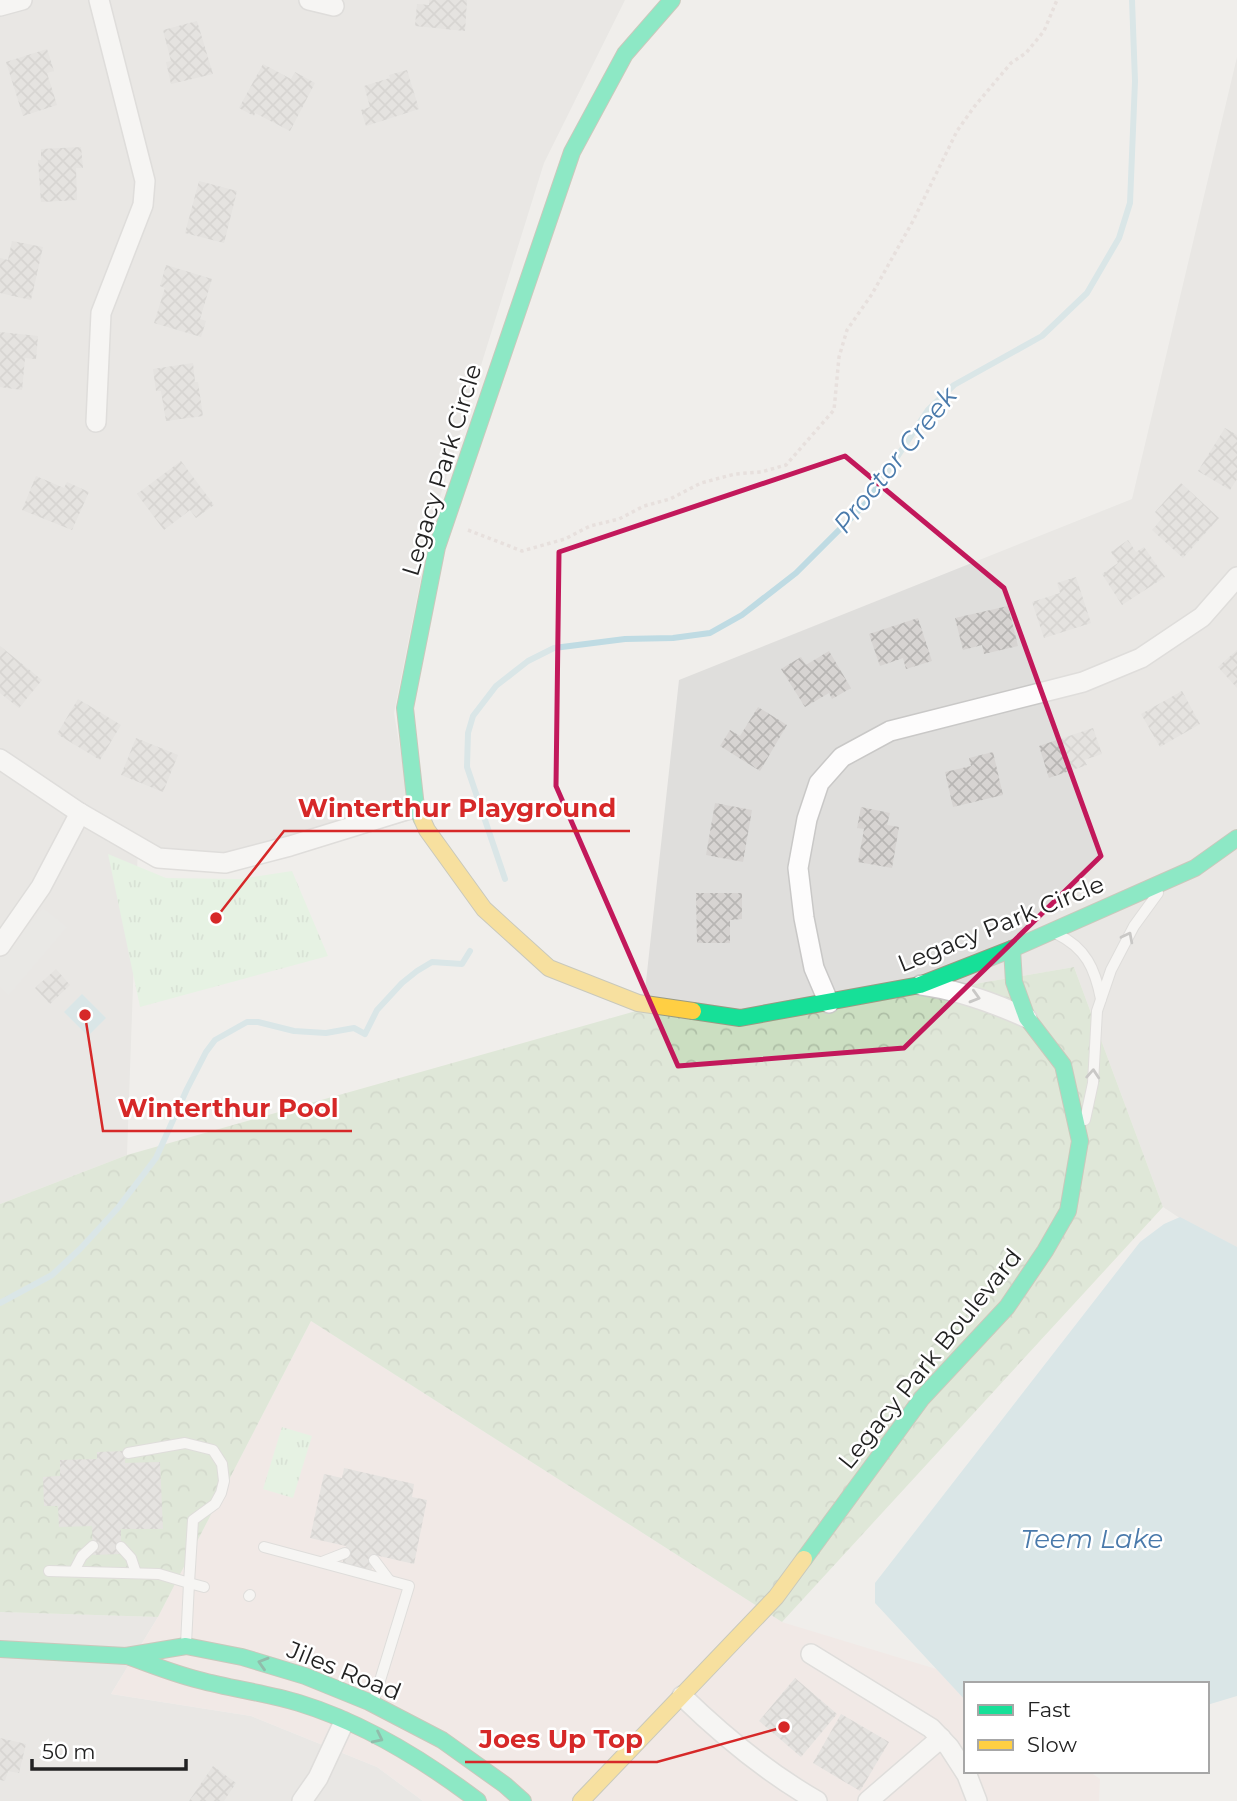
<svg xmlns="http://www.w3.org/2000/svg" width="1237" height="1801" viewBox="0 0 1237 1801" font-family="Montserrat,sans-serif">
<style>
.residential{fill:#dfdedc}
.commercial{fill:#f1e3e1}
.forest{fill:url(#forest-crowns)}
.park{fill:url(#park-tufts)}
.parking{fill:#e0dfde}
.water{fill:#bfdbe3}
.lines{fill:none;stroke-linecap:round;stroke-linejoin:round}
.stream{stroke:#bfdbe3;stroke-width:6}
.building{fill:url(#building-cross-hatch)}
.lane-casing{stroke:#c9c8c7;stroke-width:12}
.street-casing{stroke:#c9c8c7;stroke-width:22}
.fast-casing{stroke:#999a82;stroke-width:18}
.slow-casing{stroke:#999a82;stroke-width:18}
.path{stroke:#dccecd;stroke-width:3.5;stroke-dasharray:3.5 3.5;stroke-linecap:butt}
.lane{stroke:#fdfcfc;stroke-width:10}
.street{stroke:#fdfcfc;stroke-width:19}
.fast{stroke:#16e098;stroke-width:16}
.slow{stroke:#ffcf43;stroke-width:16}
.oneway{stroke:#9a9a9a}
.oneway2{stroke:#1c815d}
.marked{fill:none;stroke:#c2185b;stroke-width:5;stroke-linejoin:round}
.labels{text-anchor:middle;stroke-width:5;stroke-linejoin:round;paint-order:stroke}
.street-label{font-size:24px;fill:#222;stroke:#fff}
.water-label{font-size:26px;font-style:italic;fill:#4a7aab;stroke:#fff}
.leader{fill:none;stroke:#d62828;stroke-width:2.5}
.callout-dot{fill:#d62828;stroke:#fff;stroke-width:2.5}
.callout-label{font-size:26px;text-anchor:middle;font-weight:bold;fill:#d62828;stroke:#fff;stroke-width:5;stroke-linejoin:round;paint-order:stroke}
</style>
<defs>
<pattern id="forest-crowns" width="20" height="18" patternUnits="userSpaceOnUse" patternTransform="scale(1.75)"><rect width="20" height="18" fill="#cbdec1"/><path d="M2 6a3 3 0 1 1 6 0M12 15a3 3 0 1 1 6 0" fill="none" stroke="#aebea6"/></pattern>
<pattern id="park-tufts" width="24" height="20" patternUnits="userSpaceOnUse" patternTransform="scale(1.75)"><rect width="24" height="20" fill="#daf5da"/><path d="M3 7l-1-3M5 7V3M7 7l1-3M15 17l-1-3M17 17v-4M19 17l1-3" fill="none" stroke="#bbd2bb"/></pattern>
<pattern id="building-cross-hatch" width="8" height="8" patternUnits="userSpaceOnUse" patternTransform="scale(1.75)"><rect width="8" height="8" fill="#d7d4d2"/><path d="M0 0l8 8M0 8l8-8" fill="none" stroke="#b8b6b4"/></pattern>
</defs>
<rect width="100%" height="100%" fill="#f0eeeb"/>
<g class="residential">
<polygon points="0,0 625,0 544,163 432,523 394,713 412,820 295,853 190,864 138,845 127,1155 0,1204"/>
<polygon points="1237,57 1237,1256 1163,1207 1074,967 816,1011 643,1009 679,680 1132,499"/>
<polygon points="0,1612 158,1617 111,1694 251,1716 377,1767 423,1801 0,1801"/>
</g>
<polygon class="commercial" points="311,1321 782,1622 976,1681 966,1684 966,1771 1089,1771 1100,1779 1099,1801 423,1801 377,1767 251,1716 111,1694 158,1617"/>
<polygon class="forest" points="1074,967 1163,1207 782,1622 311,1321 158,1617 0,1612 0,1204 127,1155 643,1009 816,1011"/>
<g class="park">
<polygon points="108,854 166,878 239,879 292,871 328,956 140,1007"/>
<polygon points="282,1427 312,1436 293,1498 263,1489"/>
</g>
<polygon class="parking" points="43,908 67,927 9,995 0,986 0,958"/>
<g class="water">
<polygon points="82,994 106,1018 88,1036 64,1012"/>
<polygon points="1180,1217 1237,1247 1237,1696 1207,1705 1207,1684 966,1684 966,1701 875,1603 875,1583 1140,1242 1164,1224"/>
</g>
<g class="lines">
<g class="stream">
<polyline points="505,879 467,767 468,733 473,716 496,686 528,661 554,648 625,639 673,638 710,633 742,615 796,573 868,501 928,410 954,385 1042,336 1087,293 1119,238 1130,203 1135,81 1132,0"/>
<polyline points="0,1303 52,1275 80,1249 117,1209 156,1158 187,1089 206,1052 215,1040 247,1022 258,1022 294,1031 326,1033 354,1028 365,1034 377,1010 402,983 417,971 432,962 462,964 470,951"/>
</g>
</g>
<g class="building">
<polygon points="429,0 467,0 465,31 415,26 417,4 429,5"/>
<polygon points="197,21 213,74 171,84 166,62 171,61 163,30"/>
<polygon points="47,49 54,71 47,73 57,105 23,116 6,62"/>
<polygon points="263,64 291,79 295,72 315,83 290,131 255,113 254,116 239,108"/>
<polygon points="407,70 419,109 366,126 361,110 370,107 364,86 390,78 389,75"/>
<polygon points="81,147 83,168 76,168 77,200 41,202 38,160 41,160 41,149"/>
<polygon points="199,181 237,191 224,243 185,233"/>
<polygon points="12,241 43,247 31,300 0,293 0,258 8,260"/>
<polygon points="166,265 212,279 200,319 206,321 201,337 154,323 165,288 160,286"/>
<polygon points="0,332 38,336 36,359 25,358 22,390 0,387"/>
<polygon points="193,363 195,382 198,382 203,416 166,421 161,391 156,391 153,369"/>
<polygon points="1225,428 1237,435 1237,479 1230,490 1198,471"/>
<polygon points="181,461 214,505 196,518 190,510 164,530 137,494"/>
<polygon points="36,476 64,488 67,482 89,492 72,530 22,510"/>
<polygon points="1181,483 1219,518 1183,558 1152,530 1162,519 1155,512"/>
<polygon points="1128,540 1136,552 1144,547 1165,577 1122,605 1102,574 1118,563 1111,552"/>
<polygon points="1076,577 1091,623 1044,638 1032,602 1060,593 1057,583"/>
<polygon points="1008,606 1018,646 984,654 982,645 963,650 955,618"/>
<polygon points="918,618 932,661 906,669 903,658 880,666 869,634"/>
<polygon points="0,646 42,680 19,708 0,693"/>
<polygon points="1237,650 1237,688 1218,667"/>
<polygon points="829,651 851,688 832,699 829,693 805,707 781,669 801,657 806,665"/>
<polygon points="1182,691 1200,724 1160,747 1141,714"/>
<polygon points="78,699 121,725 100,760 57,734"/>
<polygon points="758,707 787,725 760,771 720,746 730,730 740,736"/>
<polygon points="1093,728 1102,754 1084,760 1087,765 1049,778 1039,746"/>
<polygon points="136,738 178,755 163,792 121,775"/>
<polygon points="993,752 1003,795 953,807 945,772 971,766 969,758"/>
<polygon points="715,803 752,810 743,862 706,855"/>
<polygon points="861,807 890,813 887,825 899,827 892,868 858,862 864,829 857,828"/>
<polygon points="696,893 742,893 742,919 730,920 730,943 697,943"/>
<polygon points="56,969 70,985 50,1004 35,988"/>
<polygon points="125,1451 125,1463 160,1462 163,1529 121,1529 121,1554 93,1555 92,1526 59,1527 58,1506 44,1506 43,1477 60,1476 60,1460 97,1459 97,1452"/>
<polygon points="344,1468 414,1484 412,1497 427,1500 414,1564 375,1555 371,1572 342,1566 346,1546 310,1538 324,1474 342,1478"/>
<polygon points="795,1678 837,1714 801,1757 759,1721"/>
<polygon points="841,1714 889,1742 860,1791 813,1763"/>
<polygon points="0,1738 26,1744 19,1773 8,1771 5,1781 0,1780"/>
<polygon points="213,1766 236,1783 224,1801 189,1801"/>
</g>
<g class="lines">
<defs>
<g id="lane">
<path d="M1057,934C1086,948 1095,969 1101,999"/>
<polyline points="1085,1120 1093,1083 1097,1011 1111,970 1134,926 1158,893"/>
<polyline points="121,1547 131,1558 136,1573"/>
<polyline points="264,1547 409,1586 374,1700"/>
<polyline points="374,1560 389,1580"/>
<polyline points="322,1562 345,1553"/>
<polyline points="49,1571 159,1574 189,1583 193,1520 215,1504 221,1493 224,1481 222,1464 213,1450 185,1443 128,1453"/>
<polyline points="74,1571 82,1556 93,1546"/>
<polyline points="249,1596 250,1595"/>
<polyline points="186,1644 189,1583 204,1587"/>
</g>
<g id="street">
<polyline points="309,0 334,6"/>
<polyline points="0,6 22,0"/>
<polyline points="96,422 101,313 143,205 145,181 99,0"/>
<polyline points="0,759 80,813 158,858 225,863 290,846 416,807"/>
<polyline points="0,946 41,887 80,813"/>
<path d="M921,985C959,990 992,1002 1027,1018"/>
<polyline points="829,1003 814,968 804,918 798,868 807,819 819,783 842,757 890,731 1083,682 1141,658 1202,617 1237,577"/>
<polyline points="811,1654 931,1728 949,1747 967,1775 977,1801"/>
<path d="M682,1696C722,1735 768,1773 817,1801"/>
<polyline points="302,1801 318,1778 344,1722"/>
<polyline points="868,1801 941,1738"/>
</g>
<g id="fast">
<polyline points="422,819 416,807 405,708 437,547 572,152 625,54 672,0"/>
<polyline points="693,1011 740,1018 920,985 1012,949 1195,868 1237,838"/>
<polyline points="804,1559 922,1398 1007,1307 1045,1251 1068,1211 1080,1141 1063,1065 1027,1018 1014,982 1012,949"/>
<polyline points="0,1649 126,1656 186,1646 242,1657 305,1676 369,1702 442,1740 505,1785 523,1801"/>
<path d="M128,1656C152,1665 175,1674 199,1680C232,1689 267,1693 299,1703C364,1723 424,1760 478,1801"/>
</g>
<g id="slow">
<polyline points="422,819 427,830 484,909 549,968 638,1003 693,1011"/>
<polyline points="581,1801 776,1597 804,1559"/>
</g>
</defs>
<use href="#lane" class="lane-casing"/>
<use href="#street" class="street-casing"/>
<use href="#fast" class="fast-casing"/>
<use href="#slow" class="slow-casing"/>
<polyline class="path" points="468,530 522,551 565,539 590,526 619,519 644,506 670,499 701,483 735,474 761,472 786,465 834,410 839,357 847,330 872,294 913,221 957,131 974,107 1011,63 1026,53 1044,31 1057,0"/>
<use href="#lane" class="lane"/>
<use href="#street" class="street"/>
<use href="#fast" class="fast"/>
<use href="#slow" class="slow"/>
</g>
<defs><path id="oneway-chevron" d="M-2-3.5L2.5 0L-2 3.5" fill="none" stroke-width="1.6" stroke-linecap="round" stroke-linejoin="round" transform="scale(1.75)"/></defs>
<g class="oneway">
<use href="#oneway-chevron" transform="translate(1128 937) rotate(-63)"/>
<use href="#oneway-chevron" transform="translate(975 997) rotate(16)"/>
<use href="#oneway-chevron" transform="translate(1093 1074) rotate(-86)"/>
</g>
<g class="oneway2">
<use href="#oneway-chevron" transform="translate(263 1663) rotate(-163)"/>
<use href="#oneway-chevron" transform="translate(378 1738) rotate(26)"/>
</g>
<path d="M0 0H1237V1801H0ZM845,456L1004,588L1101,856L904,1048L678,1066L556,786L559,552Z" fill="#f0eeeb" fill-opacity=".55" fill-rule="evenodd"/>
<path class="marked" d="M845,456L1004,588L1101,856L904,1048L678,1066L556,786L559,552Z"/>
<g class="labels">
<g class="street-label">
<text transform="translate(442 470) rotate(-73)" y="8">Legacy Park Circle</text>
<text transform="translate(1001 924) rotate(-22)" y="8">Legacy Park Circle</text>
<text transform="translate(930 1359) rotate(-51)" y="8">Legacy Park Boulevard</text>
<text transform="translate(344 1671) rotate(22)" y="8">Jiles Road</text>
</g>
<g class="water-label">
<text transform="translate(895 460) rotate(-51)" y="9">Proctor Creek</text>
<text x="1092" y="1548">Teem Lake</text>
</g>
</g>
<path class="leader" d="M216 918L284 831H630M85 1015L103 1131H352M784 1727L657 1762H465"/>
<g class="callout-dot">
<circle cx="216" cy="918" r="7"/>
<circle cx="85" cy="1015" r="7"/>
<circle cx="784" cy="1727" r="7"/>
</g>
<g class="callout-label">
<text x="457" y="817">Winterthur Playground</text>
<text x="228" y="1117">Winterthur Pool</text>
<text x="561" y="1748">Joes Up Top</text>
</g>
<rect x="964" y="1682" width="245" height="91" fill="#ffffff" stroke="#a7a7a7" stroke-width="2"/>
<rect x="978" y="1705" width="35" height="10" fill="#16e098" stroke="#a7a7a7" stroke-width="2"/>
<text x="1027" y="1717" font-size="21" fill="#222222">Fast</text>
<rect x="978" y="1740" width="35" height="10" fill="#ffcf43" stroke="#a7a7a7" stroke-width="2"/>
<text x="1027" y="1752" font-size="21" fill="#222222">Slow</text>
<path d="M32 1759v10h154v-10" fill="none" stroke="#222222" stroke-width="3.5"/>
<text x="42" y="1759" font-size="21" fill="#222222" stroke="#ffffff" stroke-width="5" paint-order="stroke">50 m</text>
</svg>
